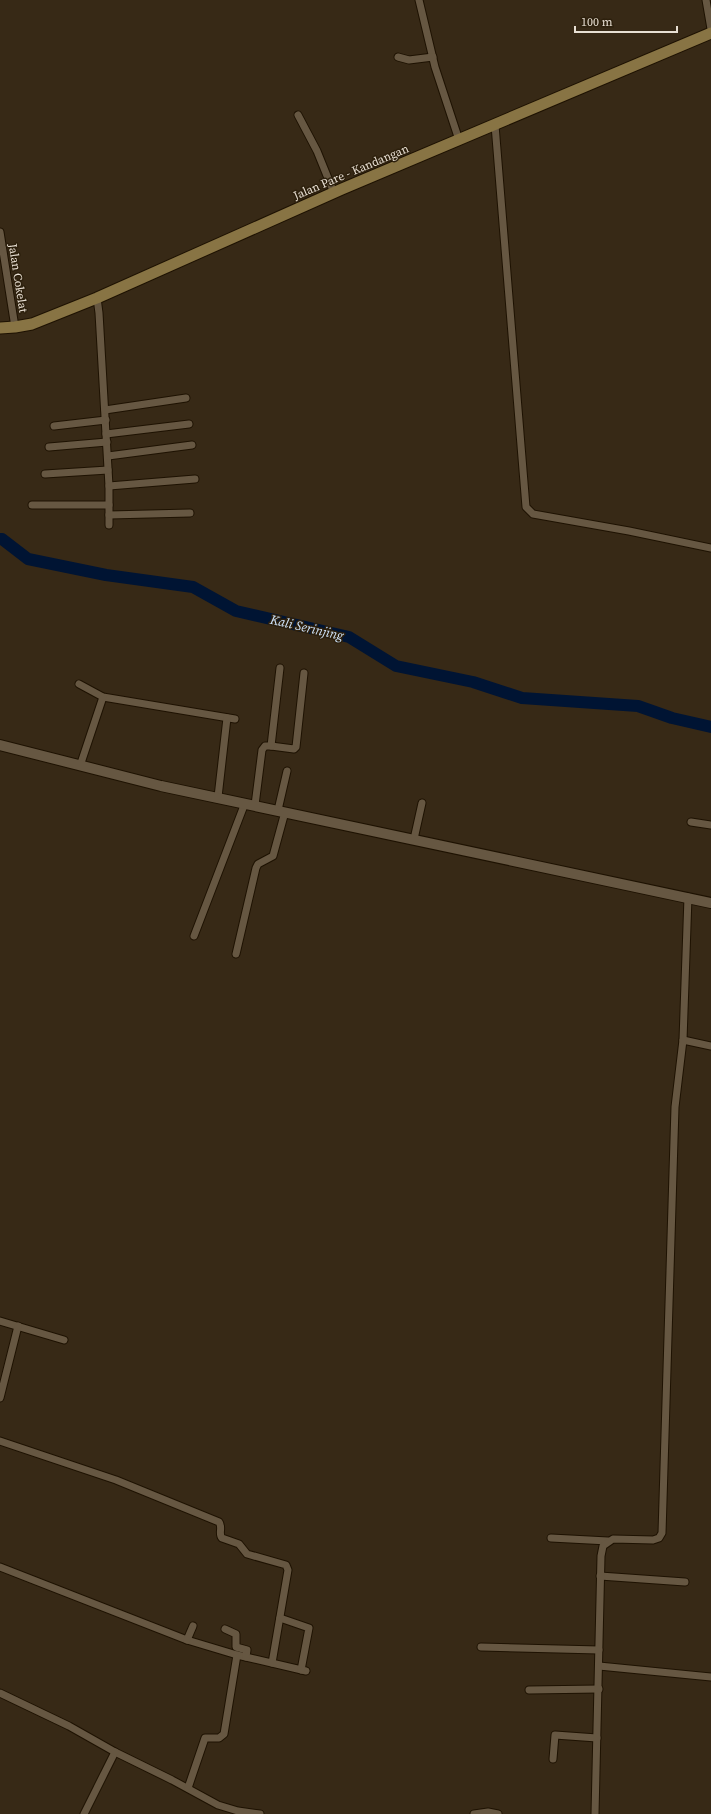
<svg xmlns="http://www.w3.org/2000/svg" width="711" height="1814" viewBox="0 0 711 1814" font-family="'Source Serif 4',serif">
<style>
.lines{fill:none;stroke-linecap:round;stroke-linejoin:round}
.river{stroke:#001433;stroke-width:12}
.street-casing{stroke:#1e1202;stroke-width:9}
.secondary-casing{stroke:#1e1202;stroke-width:12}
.primary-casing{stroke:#1e1202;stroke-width:13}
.street{stroke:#665742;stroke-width:7}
.secondary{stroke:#665742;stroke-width:10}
.primary{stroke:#887444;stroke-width:11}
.labels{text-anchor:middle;stroke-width:3;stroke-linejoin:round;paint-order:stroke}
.street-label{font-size:12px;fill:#e8dfd3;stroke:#2d200d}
.water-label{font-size:13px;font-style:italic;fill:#d0e5fd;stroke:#2d200d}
</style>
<rect width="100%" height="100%" fill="#372916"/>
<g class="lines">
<polyline class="river" points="0,539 2,539 28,559 106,575 193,587 236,611 349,637 396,666 473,682 522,698 638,706 672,718 711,727"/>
<defs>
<g id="street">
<polyline points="419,0 435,67 459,140"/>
<polyline points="706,0 711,29"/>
<polyline points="398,57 409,60 433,57"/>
<polyline points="298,115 317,151 334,193"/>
<polyline points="495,125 526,507 533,514 629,531 711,548"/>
<polyline points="0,232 15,327"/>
<polyline points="97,298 99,313 109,486 109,525"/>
<polyline points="105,410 186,398"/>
<polyline points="54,426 106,420"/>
<polyline points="106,434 189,424"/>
<polyline points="49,447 107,442"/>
<polyline points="108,456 192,445"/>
<polyline points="45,474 108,470"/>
<polyline points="109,486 195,479"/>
<polyline points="32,505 109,505"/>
<polyline points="109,515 190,513"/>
<polyline points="79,684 103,697 235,719"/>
<polyline points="271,746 294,749 296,747 304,673"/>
<polyline points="80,766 103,697"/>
<polyline points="218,797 227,718"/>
<polyline points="255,805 262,750 265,746 271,746 280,668"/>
<polyline points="278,810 287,771"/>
<polyline points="691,822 711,825"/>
<polyline points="414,839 422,803"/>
<polyline points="194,936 245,803"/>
<polyline points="236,954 256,868 258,864 273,856 285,812"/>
<polyline points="683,1040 711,1046"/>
<polyline points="0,1321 64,1340"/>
<polyline points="0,1398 18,1326"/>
<path d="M0,1441L116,1480L219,1522C223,1527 218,1534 222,1538L239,1544L247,1554L286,1565L288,1570L272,1663"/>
<polyline points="551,1538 608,1541"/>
<polyline points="0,1567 187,1640 237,1655 306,1671"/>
<polyline points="600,1576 685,1582"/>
<polyline points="280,1618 309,1628 301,1670"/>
<polyline points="225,1629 236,1634 236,1647 247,1650 246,1657"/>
<polyline points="187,1640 193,1626"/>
<polyline points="481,1647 599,1650"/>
<polyline points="599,1666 711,1677"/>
<polyline points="529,1690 599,1689"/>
<polyline points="0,1693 69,1726 115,1752 172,1780 218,1805 238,1811 260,1814"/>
<polyline points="553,1759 555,1735 597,1738"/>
<polyline points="188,1788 205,1738 219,1738 224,1734 237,1655"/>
<polyline points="84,1814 115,1752"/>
<polyline points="474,1814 488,1812 498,1814"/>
<polyline points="595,1814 601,1556 603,1546 613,1539 653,1540 659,1538 662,1533 675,1107 683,1040 688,897"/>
</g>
<polyline id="secondary" points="0,745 161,786 711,903"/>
<polyline id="primary" points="0,328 15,327 32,324 97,298 342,189 711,33"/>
</defs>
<use href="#street" class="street-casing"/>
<use href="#secondary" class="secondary-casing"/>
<use href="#primary" class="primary-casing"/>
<use href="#street" class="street"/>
<use href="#secondary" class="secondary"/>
<use href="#primary" class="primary"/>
</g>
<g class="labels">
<g class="street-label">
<text transform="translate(351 172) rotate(-23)" y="4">Jalan Pare - Kandangan</text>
<text transform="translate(18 278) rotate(81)" y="4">Jalan Cokelat</text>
</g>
<g class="water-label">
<text transform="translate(307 627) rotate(13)" y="5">Kali Serinjing</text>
</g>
</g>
<path d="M575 26v6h102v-6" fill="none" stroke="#e8dfd3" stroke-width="2"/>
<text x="581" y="26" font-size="12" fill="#e8dfd3" stroke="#2d200d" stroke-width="3" paint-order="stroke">100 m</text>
</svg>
